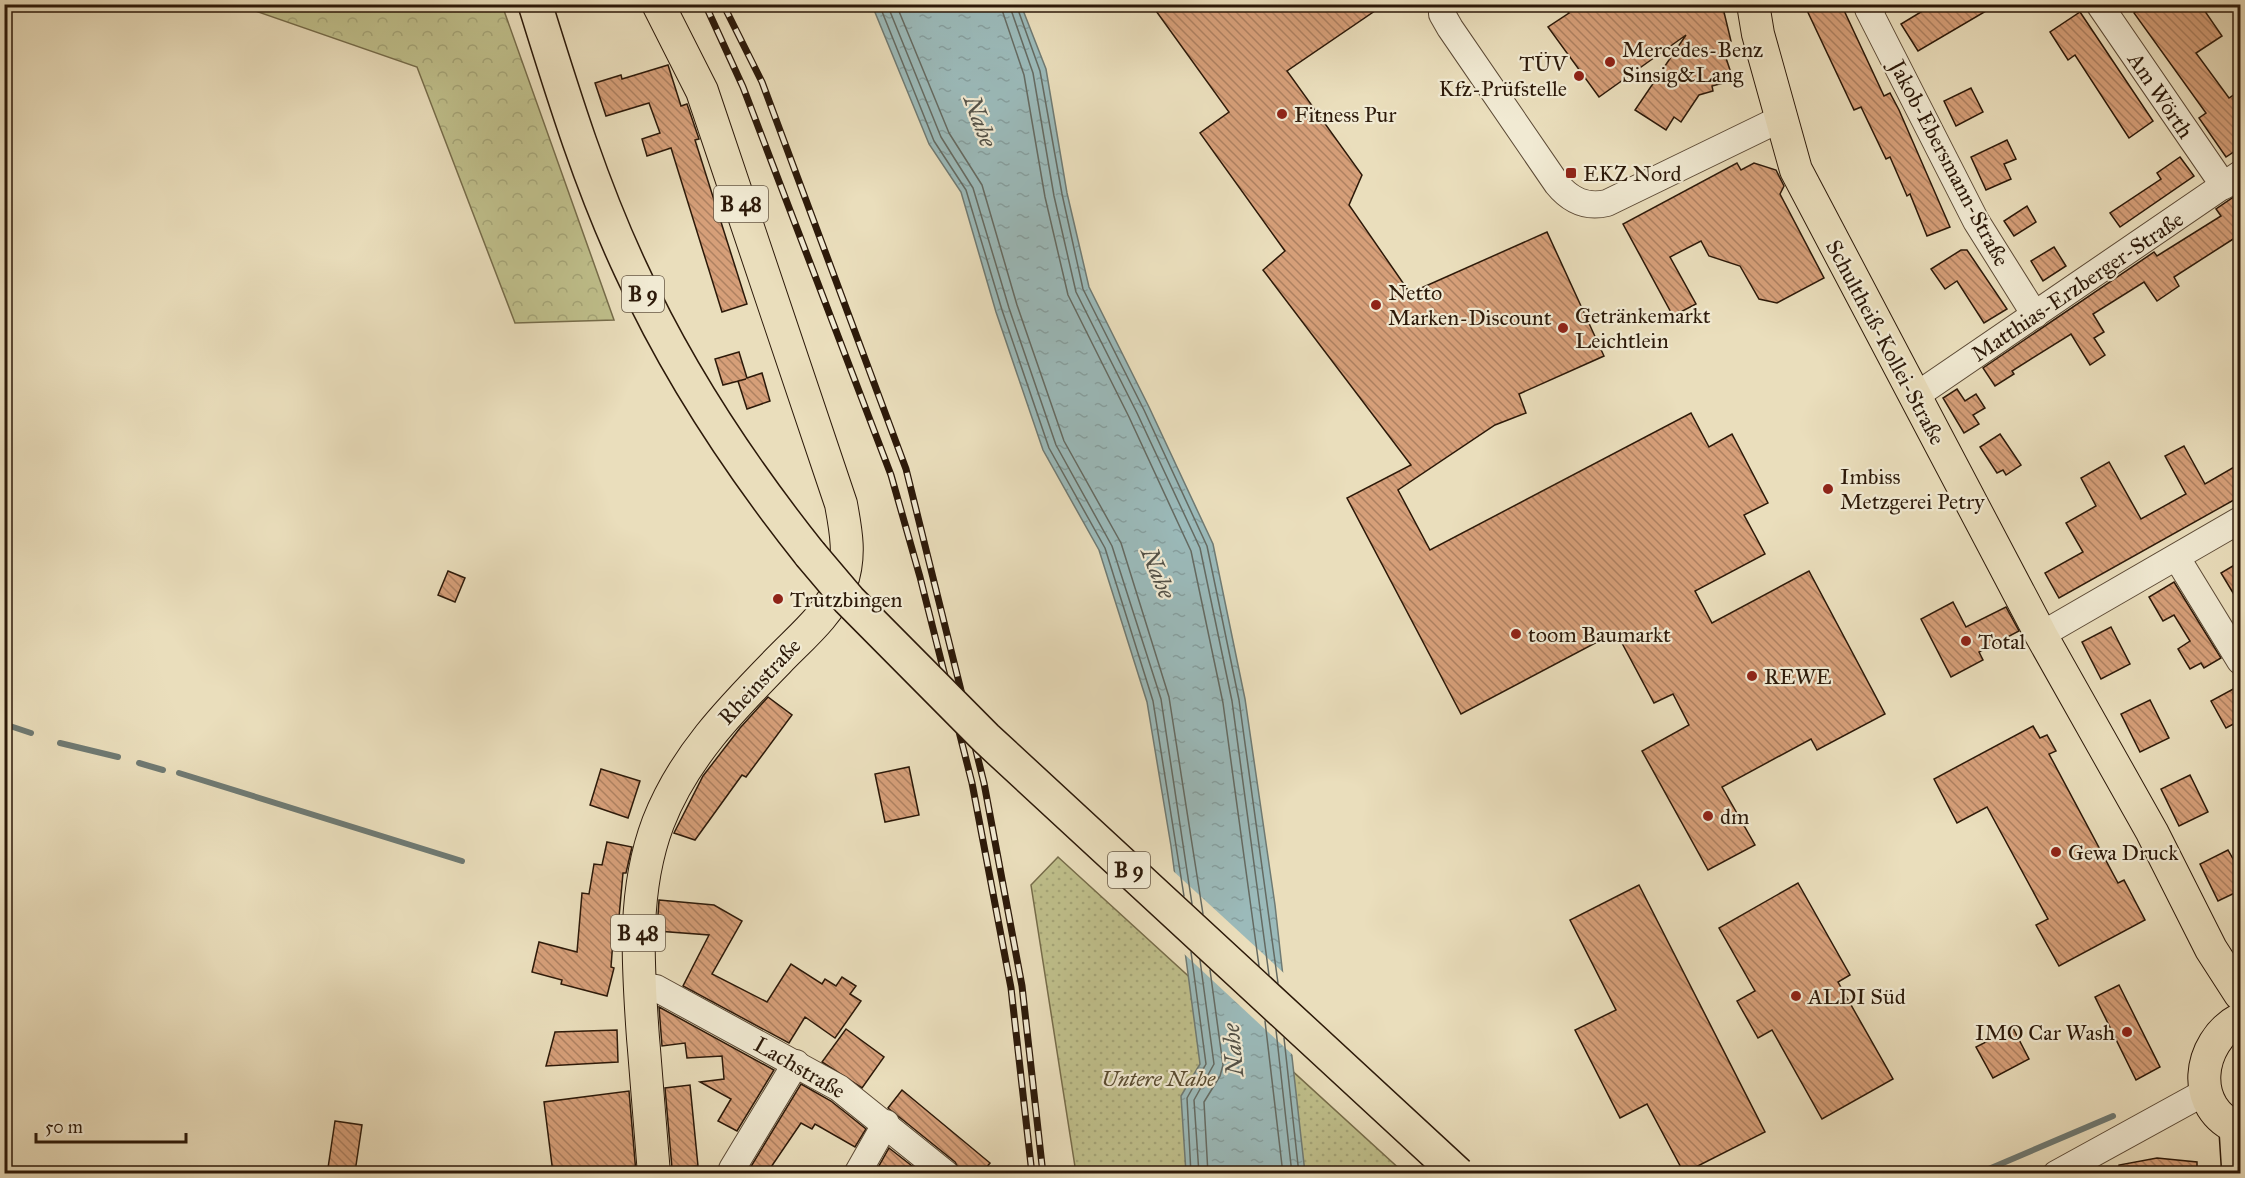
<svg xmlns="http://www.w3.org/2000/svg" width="2245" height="1178" viewBox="0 0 2245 1178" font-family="'IM FELL Great Primer',serif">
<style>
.forest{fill:url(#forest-crowns);stroke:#766c4a;stroke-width:1.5}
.park{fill:url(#park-dots);stroke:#766c4a;stroke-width:1.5}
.water{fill:url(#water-ripples);stroke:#6f7a73;stroke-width:1.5}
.pier{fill:#eadebc}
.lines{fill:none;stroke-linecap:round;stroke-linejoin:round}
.shore{stroke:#646a62;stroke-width:1.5}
.stream{stroke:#6f7a73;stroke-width:6}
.building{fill:url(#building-back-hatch);stroke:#2c1909;stroke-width:1.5}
.minor-casing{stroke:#5c4a36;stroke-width:28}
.major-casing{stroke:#2c1909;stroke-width:34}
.highway-casing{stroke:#2c1909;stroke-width:36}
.minor{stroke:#f1ead3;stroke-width:26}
.major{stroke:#eadebc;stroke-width:32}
.highway{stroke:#eadebc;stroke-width:33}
.rail-casing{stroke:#2c1909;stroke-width:7}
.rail{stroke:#f1ead3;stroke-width:4.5;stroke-dasharray:14;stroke-linecap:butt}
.highway-bridge-casing{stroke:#2c1909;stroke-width:36;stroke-linecap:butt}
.highway-bridge{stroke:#eadebc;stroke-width:33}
.poi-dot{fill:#8f2418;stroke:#f1ead3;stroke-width:2}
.labels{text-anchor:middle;stroke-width:4.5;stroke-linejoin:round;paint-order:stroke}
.shield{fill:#f1ead3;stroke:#675846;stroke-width:1.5}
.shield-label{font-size:21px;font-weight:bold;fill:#2c1909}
.poi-label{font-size:22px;fill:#2c1909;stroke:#f1ead3;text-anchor:start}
.street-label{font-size:22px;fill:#2c1909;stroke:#f1ead3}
.park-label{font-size:22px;font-style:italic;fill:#584b30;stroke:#f1ead3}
.water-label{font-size:24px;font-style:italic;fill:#535147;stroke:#f1ead3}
</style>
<defs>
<pattern id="forest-crowns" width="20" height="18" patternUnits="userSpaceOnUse" patternTransform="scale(1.5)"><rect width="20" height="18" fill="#bfbf8b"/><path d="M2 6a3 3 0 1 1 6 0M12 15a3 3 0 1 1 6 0" fill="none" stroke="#a4a477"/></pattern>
<pattern id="park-dots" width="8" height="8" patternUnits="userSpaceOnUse" patternTransform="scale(1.5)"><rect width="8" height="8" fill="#bfbf8b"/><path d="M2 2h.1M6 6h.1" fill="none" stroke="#a4a477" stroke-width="1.8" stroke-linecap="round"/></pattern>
<pattern id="water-ripples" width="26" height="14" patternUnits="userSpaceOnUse" patternTransform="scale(1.5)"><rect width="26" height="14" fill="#9bbaba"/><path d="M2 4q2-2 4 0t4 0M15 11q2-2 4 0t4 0" fill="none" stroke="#869f9f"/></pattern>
<pattern id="building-back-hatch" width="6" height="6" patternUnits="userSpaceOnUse" patternTransform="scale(1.5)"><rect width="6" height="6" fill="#d69f79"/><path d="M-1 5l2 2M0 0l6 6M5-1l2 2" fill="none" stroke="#ae8161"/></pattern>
</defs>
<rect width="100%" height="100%" fill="#eadebc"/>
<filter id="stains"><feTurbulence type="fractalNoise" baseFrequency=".00333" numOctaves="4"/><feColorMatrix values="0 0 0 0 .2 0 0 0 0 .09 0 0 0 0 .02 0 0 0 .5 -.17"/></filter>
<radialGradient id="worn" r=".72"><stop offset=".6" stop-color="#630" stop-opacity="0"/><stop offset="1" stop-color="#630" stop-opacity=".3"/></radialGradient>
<polygon class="forest" points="238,5 502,5 614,320 515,323 417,67"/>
<polygon class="park" points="1058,857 1404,1173 1076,1173 1031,885"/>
<polygon class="water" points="872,5 1021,5 1046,69 1067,193 1089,287 1149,407 1213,544 1245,699 1275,905 1305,1173 1186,1173 1181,1096 1200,1064 1171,846 1147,702 1099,550 1043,450 996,312 961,192 929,144"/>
<polygon class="pier" points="1171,869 1286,975 1295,1057 1182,952"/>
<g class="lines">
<g class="shore">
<polyline points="879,4 934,141 966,190 1002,310 1049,448 1105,548 1153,701 1184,896"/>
<polyline points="887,4 941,137 973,188 1009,308 1056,445 1112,546 1161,699 1192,904"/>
<polyline points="896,4 949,133 982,185 1017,305 1064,441 1121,543 1169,697 1203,914"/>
<polyline points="1000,4 1024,75 1045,197 1068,295 1129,417 1191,551 1223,703 1259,966"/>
<polyline points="1009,4 1033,73 1054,196 1076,292 1137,413 1200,548 1232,701 1269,975"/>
<polyline points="1016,4 1040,71 1062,194 1083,289 1144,410 1207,546 1239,700 1278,983"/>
<polyline points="1191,952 1206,1064 1187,1098 1191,1174"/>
<polyline points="1265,1021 1283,1174"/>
<polyline points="1276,1030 1292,1174"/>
<polyline points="1284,1038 1299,1174"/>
<polyline points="1199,1174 1194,1100 1214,1064 1200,960"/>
<polyline points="1208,1174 1204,1102 1220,1076 1223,1065 1210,970"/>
</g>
<g class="stream">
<polyline points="4,724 31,733"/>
<polyline points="60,743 118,757"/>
<polyline points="139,763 163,770"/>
<polyline points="179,773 462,861"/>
<polyline points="1977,1174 2113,1116"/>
</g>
</g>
<g class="building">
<polygon points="1151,4 1385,4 1287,71 1362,175 1349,205 1410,293 1547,232 1604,356 1519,394 1526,413 1495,425 1398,490 1430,550 1691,413 1709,447 1732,434 1768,503 1744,515 1765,554 1695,591 1712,623 1809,571 1885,714 1817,750 1811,739 1722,787 1755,845 1708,870 1642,751 1689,725 1673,694 1654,703 1616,632 1461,714 1347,498 1411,465 1263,270 1285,251 1200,133 1229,112"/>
<polygon points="1563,4 1728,4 1723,8 1731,41 1724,52 1730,70 1723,83 1712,86 1713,91 1699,95 1681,122 1674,117 1666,130 1635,110 1686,35 1599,97 1548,27 1569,13"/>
<polygon points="1804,4 1841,4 1884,96 1890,93 1899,110 1950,227 1927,236 1910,194 1907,196 1890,157 1886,159 1861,107 1854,110"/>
<polygon points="1934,4 1998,4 1918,51 1901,24"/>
<polygon points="2146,4 2200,4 2222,36 2196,53 2229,98 2241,90 2241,147 2226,157 2199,118 2206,113 2134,13"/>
<polygon points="2080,12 2153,121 2129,138 2075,55 2068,60 2050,32"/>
<polygon points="668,65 681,106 687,104 699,139 695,140 747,304 722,312 671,148 647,156 642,139 660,133 649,103 606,116 595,83 621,75 622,79"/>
<polygon points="1971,88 1983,112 1956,126 1944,101"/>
<polygon points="2007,140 2016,159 2004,164 2011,179 1986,190 1971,157"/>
<polygon points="2180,157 2194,176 2120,227 2110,213 2161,179 2157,173"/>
<polygon points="1737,163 1741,170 1754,163 1776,170 1784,186 1780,194 1824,278 1777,303 1759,299 1740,266 1709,256 1701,241 1670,257 1696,304 1673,316 1623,224"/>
<polygon points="2241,192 2241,234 2174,277 2179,286 2157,301 2144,282 2093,314 2104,332 2094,338 2105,355 2090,365 2071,334 2012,371 2014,374 1995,386 1983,368 2154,252 2157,256 2221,216 2216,209"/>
<polygon points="2027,206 2036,222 2014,236 2004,221"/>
<polygon points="2054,247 2066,266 2043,281 2031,261"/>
<polygon points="1961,250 1967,250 2007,309 1984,323 1957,281 1945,289 1931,269"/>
<polygon points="739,352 747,378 762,373 770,401 747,409 738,381 746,379 723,385 715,359"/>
<polygon points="1957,389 1965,401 1976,394 1985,408 1973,415 1979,424 1964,433 1943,398"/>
<polygon points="2000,434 2021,465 2006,475 2003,470 1997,473 1980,447"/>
<polygon points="2184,446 2205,484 2241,463 2241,496 2059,598 2045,573 2083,552 2066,523 2096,506 2081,478 2109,462 2141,519 2186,494 2165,456"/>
<polygon points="2241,561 2241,606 2221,573"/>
<polygon points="448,571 465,578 455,602 438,595"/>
<polygon points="2174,582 2221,658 2204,668 2201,663 2190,669 2178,649 2190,641 2174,615 2163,621 2149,597"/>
<polygon points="1953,602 1966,627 2006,607 2019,631 1979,652 1983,660 1951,677 1921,619"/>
<polygon points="2111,627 2130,664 2101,679 2082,642"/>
<polygon points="2235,688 2241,698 2241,720 2226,728 2211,701"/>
<polygon points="768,697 792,715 746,777 742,775 695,840 674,833 703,776 740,728"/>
<polygon points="2150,700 2169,738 2140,752 2121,714"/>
<polygon points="2033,726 2040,738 2047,735 2056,751 2049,754 2118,883 2124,880 2145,920 2059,966 2036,925 2048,919 1987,807 1957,823 1934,779"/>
<polygon points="909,767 919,815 885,822 875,774"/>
<polygon points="601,769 640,781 628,818 590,805"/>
<polygon points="2190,775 2208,812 2179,826 2161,789"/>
<polygon points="607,842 632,847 626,873 623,873 618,928 614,927 611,967 614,968 607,996 561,984 562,980 532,972 539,942 577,952 582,893 589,894 594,864 602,865"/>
<polygon points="2228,850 2241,873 2241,890 2218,901 2200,864"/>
<polygon points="1798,883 1850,975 1838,982 1893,1079 1822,1119 1772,1030 1758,1038 1737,1001 1755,991 1719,928"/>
<polygon points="1639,885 1765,1132 1684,1173 1647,1104 1620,1118 1575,1030 1616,1010 1570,920"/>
<polygon points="659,900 714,905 742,921 712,974 767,1002 791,964 822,984 825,979 836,986 842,977 856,986 850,994 861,1001 835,1038 805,1017 789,1043 683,986 709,935 657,931"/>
<polygon points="2119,985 2160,1067 2136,1080 2095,997"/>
<polygon points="659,1007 774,1070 737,1131 718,1121 731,1099 700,1082 724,1079 722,1056 687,1058 685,1043 662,1046"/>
<polygon points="2013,1028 2029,1059 1993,1078 1976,1047"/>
<polygon points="846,1029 884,1057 862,1088 822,1062"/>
<polygon points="617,1030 618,1062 546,1066 555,1032"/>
<polygon points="801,1084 831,1101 866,1129 855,1147 815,1124 812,1129 801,1123 767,1173 747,1173"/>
<polygon points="690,1085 698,1166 672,1168 665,1088"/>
<polygon points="902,1090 990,1163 982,1173 961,1173 955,1162 888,1108"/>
<polygon points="629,1091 636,1173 553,1173 544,1102"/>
<polygon points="335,1121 362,1125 355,1172 328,1168"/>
<polygon points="889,1148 921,1173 875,1173"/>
<polygon points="2157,1158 2197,1162 2197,1173 2119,1173 2119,1165"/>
</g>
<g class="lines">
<defs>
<g id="minor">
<path d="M1442,4V14L1450,28L1557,184C1570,200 1586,208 1607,203L1782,118"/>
<polyline points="1875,4 1868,9 1976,221 2035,315"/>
<polyline points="2099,4 2224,186"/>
<polyline points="1914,397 2240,174"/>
<polyline points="2177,558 2240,661"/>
<polyline points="2041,635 2240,520"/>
<polyline points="639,985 656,988 839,1088 946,1174"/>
<polyline points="732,1169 796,1063"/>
<polyline points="857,1174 886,1123"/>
<polyline points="2056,1174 2207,1091"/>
</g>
<g id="major">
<polyline points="1753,4 1758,34 1796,170 2041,635 2152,832 2211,949 2240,994"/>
<path d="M2240,1019C2197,1042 2188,1109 2240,1129"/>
<path d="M654,1174C650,1128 647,1083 643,1038C638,966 632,892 658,823C683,758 730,710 778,661C800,638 829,615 841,584C851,557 846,531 841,504L702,91L658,4"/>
</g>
<g id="highway">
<path d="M535,4C563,94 591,185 631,270C678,373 740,466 810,554"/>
<polyline points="2236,1127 2239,1174"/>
</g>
</defs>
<use href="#minor" class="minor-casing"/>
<use href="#major" class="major-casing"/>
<use href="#highway" class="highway-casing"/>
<use href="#minor" class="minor"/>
<use href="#major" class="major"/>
<use href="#highway" class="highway"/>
<defs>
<g id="rail">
<polyline points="705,4 743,87 891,475 920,577 972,783 1011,988 1032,1174"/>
<polyline points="723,4 762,82 906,469 984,783 1022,986 1043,1174"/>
</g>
</defs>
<use href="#rail" class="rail-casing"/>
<use href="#rail" class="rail"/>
<defs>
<polyline id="highway-bridge" points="810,554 849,600 986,738 1458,1174"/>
</defs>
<use href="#highway-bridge" class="highway-bridge-casing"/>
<use href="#highway-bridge" class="highway-bridge"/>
</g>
<g class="poi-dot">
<circle cx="1610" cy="62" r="6"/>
<circle cx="1579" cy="76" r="6"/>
<circle cx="1282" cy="114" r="6"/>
<rect x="1565" y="167" width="12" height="12" rx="3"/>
<circle cx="1376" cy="305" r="6"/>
<circle cx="1563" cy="328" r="6"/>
<circle cx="1828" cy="489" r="6"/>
<circle cx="778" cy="599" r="6"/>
<circle cx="1516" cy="634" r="6"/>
<circle cx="1966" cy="641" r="6"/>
<circle cx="1752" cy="676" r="6"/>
<circle cx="1708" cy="816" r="6"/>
<circle cx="2056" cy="852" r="6"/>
<circle cx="1796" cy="996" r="6"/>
<circle cx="2127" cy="1032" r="6"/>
</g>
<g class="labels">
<g class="shield">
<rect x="714" y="186" width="54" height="36" rx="4.5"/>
<rect x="622" y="276" width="42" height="36" rx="4.5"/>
<rect x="1108" y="852" width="42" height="36" rx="4.5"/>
<rect x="611" y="915" width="54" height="36" rx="4.5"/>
</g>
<g class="shield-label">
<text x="741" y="211">B 48</text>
<text x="643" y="301">B 9</text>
<text x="1129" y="877">B 9</text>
<text x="638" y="940">B 48</text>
</g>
<g class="poi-label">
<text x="1622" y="57">Mercedes-Benz<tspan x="1622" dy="25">Sinsig&amp;Lang</tspan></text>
<text x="1567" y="71" text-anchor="end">TÜV<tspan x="1567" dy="25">Kfz-Prüfstelle</tspan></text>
<text x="1294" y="122">Fitness Pur</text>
<text x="1583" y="181">EKZ Nord</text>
<text x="1388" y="300">Netto<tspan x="1388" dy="25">Marken-Discount</tspan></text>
<text x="1575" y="323">Getränkemarkt<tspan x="1575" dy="25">Leichtlein</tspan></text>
<text x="1840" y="484">Imbiss<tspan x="1840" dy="25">Metzgerei Petry</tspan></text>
<text x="790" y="607">Trutzbingen</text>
<text x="1528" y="642">toom Baumarkt</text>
<text x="1978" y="649">Total</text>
<text x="1764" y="684">REWE</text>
<text x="1720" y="824">dm</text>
<text x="2068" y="860">Gewa Druck</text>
<text x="1808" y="1004">ALDI Süd</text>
<text x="2115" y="1040" text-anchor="end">IMO Car Wash</text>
</g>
<g class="street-label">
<text transform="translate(2161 95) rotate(56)" y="8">Am Wörth</text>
<text transform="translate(1950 163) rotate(62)" y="8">Jakob-Ebersmann-Straße</text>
<text transform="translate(2077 286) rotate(-34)" y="8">Matthias-Erzberger-Straße</text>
<text transform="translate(1886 342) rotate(62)" y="8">Schultheiß-Kollei-Straße</text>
<text transform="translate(759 681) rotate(-47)" y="8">Rheinstraße</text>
<text transform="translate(800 1067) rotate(30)" y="8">Lachstraße</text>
</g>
<g class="park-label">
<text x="1158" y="1086">Untere Nahe</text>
</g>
<g class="water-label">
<text transform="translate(980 121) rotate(70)" y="8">Nahe</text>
<text transform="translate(1158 573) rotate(68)" y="8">Nahe</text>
<text transform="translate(1233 1050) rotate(-95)" y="8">Nahe</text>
</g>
</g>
<rect width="2245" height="1178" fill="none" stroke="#eadebc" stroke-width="24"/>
<rect x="6" y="6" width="2233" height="1166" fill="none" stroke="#2c1909" stroke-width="3"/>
<rect x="12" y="12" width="2221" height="1154" fill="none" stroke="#2c1909" stroke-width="1.5"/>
<path d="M36 1133v9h150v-9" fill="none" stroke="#2c1909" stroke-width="3"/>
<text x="45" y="1133" font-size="18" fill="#2c1909" stroke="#f1ead3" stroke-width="4.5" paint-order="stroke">50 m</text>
<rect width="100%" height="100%" filter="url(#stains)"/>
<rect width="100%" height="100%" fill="url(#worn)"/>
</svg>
